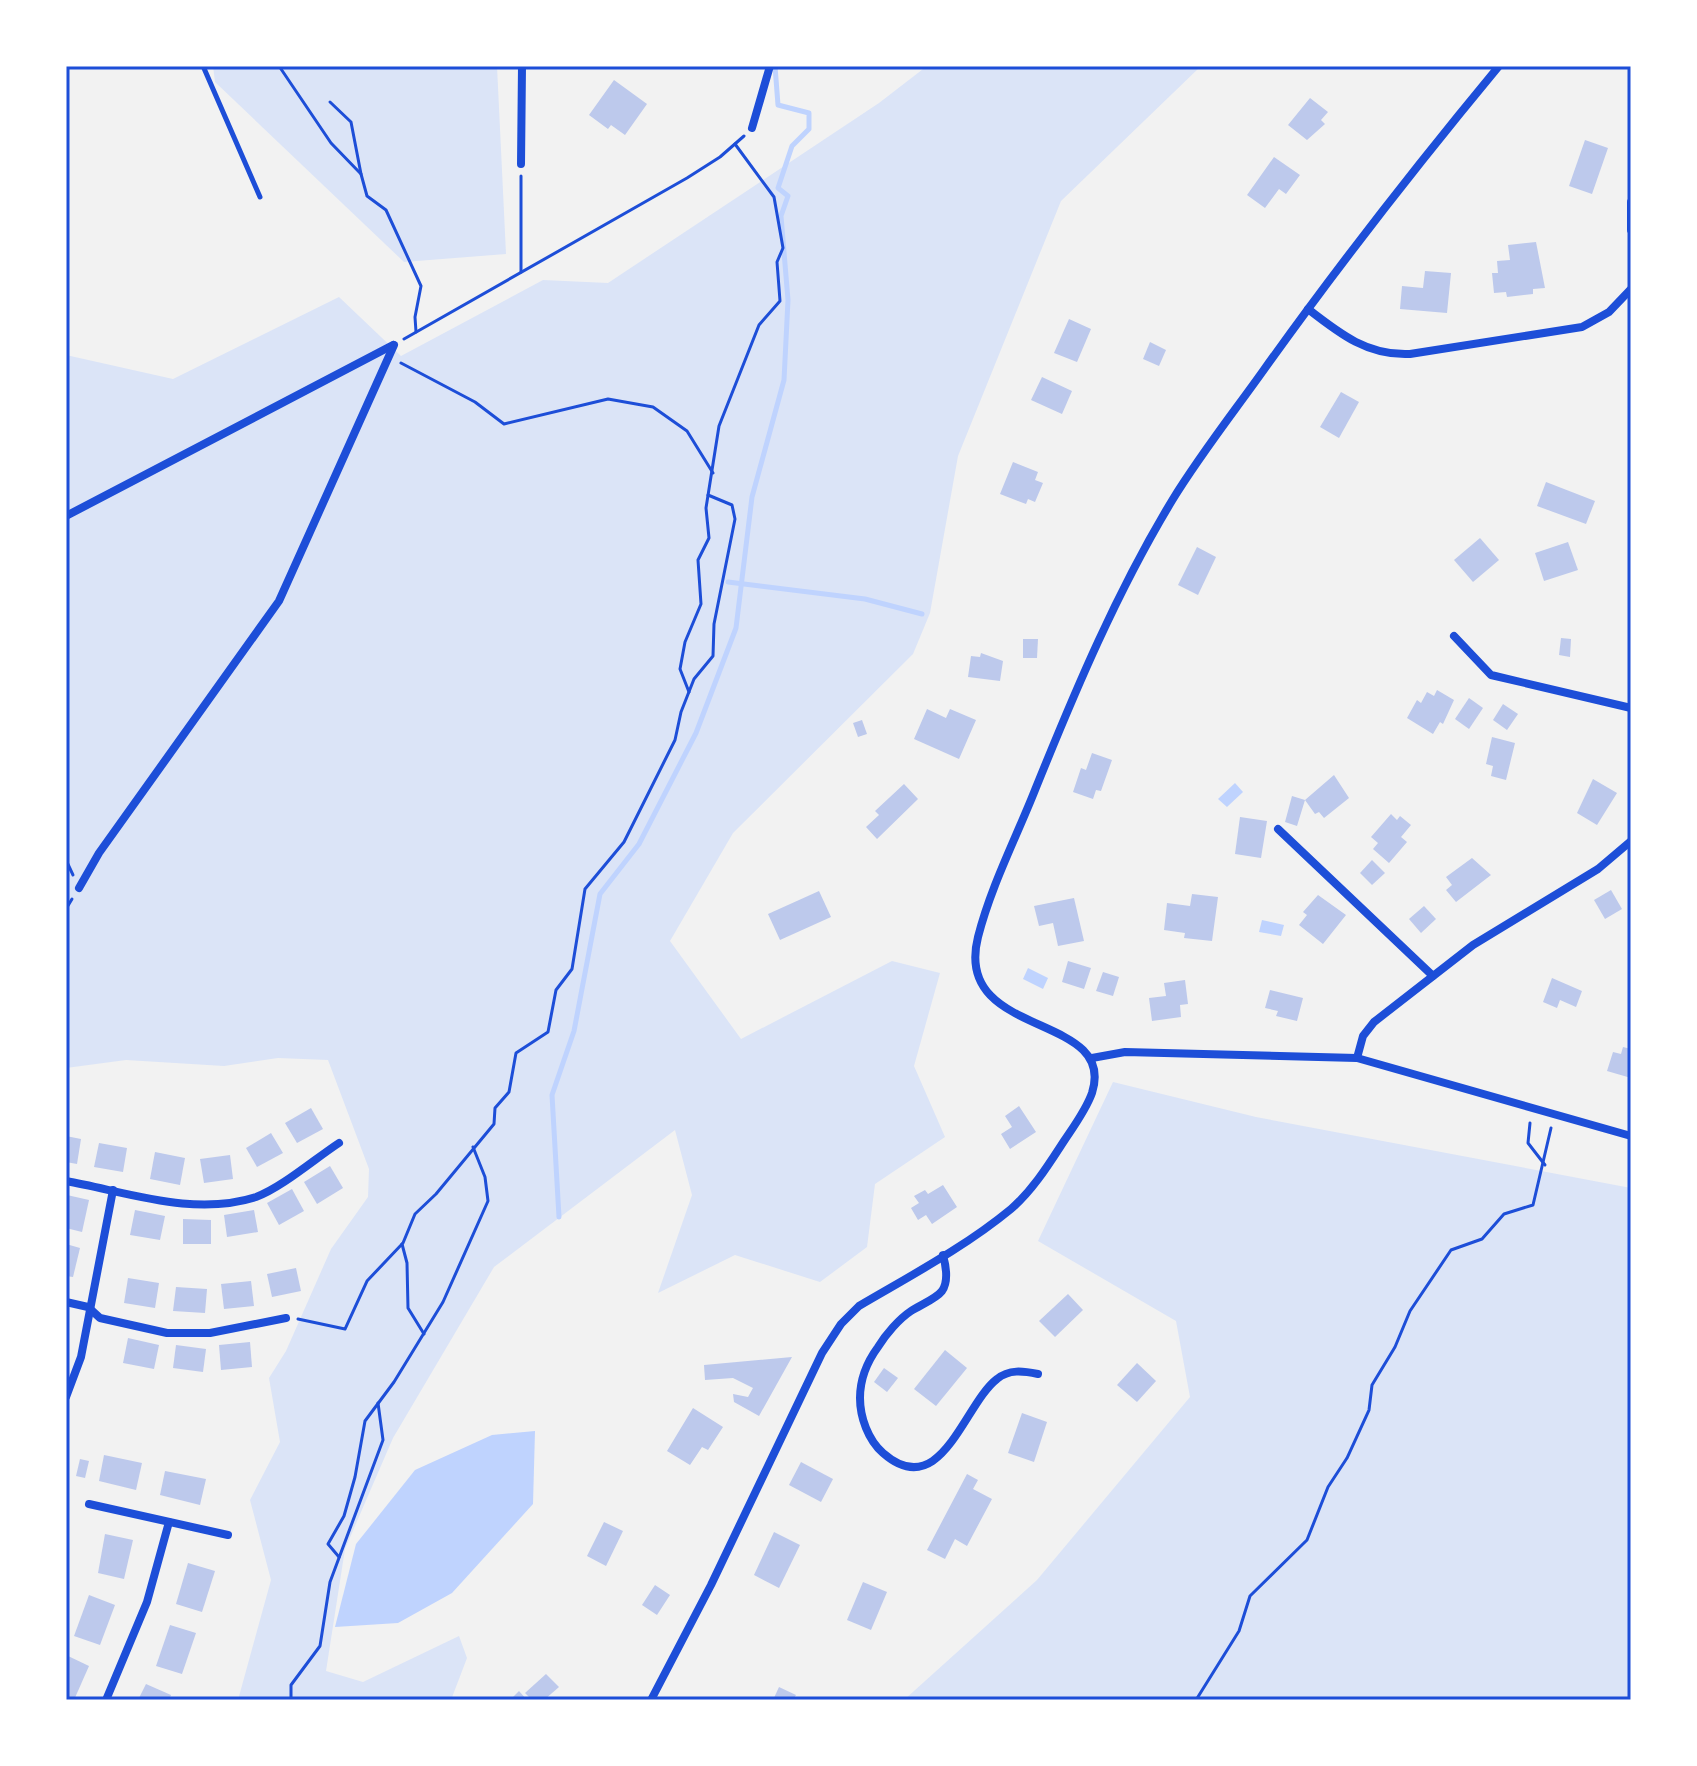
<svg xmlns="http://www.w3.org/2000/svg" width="1697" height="1766" viewBox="0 0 1697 1766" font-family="Georgia,serif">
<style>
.green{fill:#dbe4f7}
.water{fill:#bfd3fe}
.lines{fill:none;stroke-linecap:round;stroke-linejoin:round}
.stream{stroke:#bfd3fe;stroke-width:5}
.building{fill:#bdc9ec}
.path{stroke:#1d4ed8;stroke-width:3}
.service{stroke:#1d4ed8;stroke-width:5}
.minor{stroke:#1d4ed8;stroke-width:8}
.neatline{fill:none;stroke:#1d4ed8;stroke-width:3}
</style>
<rect width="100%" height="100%" fill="#f2f2f2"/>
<g class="green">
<polygon points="213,66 497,66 506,254 404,262 215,82"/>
<polygon points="927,66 1200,67 1061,201 958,456 930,613 913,654 733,833 670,941 741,1039 892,961 940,973 914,1066 945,1137 875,1184 867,1247 820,1282 735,1255 658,1293 692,1195 675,1130 494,1267 393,1438 345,1549 326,1671 363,1682 459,1636 467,1658 451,1700 238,1700 271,1580 250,1500 280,1442 269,1378 286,1351 331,1249 368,1197 369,1169 328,1060 278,1058 224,1066 126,1060 66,1068 66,355 173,379 339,297 401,356 543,280 608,283 879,103"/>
<polygon points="1113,1082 1256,1117 1631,1188 1631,1700 904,1700 1037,1580 1190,1397 1176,1321 1038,1241"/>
</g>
<g class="water">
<polygon points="1235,783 1243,792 1227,807 1218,799"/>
<polygon points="1262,920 1284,925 1281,936 1259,932"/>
<polygon points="1028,968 1048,978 1043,989 1023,979"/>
<polygon points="535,1431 533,1504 452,1593 398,1623 335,1627 356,1544 415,1470 492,1435"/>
</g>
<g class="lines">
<g class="stream">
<polyline points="728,582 865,599 922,614"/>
<polyline points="559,1217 552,1095 574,1031 600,894 639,844 696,733 736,628 752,497 784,380 788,300 781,216 788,196 778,188 792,146 809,129 809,113 778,105 775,66"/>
</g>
</g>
<g class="building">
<polygon points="614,80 647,104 625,135 611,125 608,129 589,115"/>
<polygon points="1310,98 1328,112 1321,120 1325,124 1307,140 1288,125"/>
<polygon points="1585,140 1608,148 1592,194 1569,186"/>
<polygon points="1274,157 1300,175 1286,194 1279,189 1265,208 1247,195"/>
<polygon points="1536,242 1545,288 1533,289 1533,294 1507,297 1506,292 1494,293 1492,273 1498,273 1497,261 1510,260 1508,245"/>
<polygon points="1425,271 1451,273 1447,313 1400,309 1402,286 1423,288"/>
<polygon points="1069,319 1091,329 1077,362 1054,353"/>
<polygon points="1150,342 1166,350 1159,366 1143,359"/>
<polygon points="1042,377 1072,391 1062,414 1031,400"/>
<polygon points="1341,392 1359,402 1339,438 1320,427"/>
<polygon points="1013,462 1038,472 1035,480 1043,483 1035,502 1028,499 1026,504 1000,494"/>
<polygon points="1546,482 1595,501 1586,524 1537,506"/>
<polygon points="1480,538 1499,560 1473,582 1454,560"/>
<polygon points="1568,542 1578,570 1544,581 1535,553"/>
<polygon points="1197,547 1216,557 1198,595 1178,585"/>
<polygon points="1561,638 1571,639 1570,657 1559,655"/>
<polygon points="1023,639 1038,639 1037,658 1023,658"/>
<polygon points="981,653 1003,661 1000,681 968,677 971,656 980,657"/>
<polygon points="1437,690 1454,700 1443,724 1440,722 1433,734 1407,718 1417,700 1421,703 1427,692 1434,696"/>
<polygon points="1469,698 1483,708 1469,729 1455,719"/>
<polygon points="1503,704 1518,714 1507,730 1493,720"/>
<polygon points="927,709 946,718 950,709 976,720 959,759 914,739"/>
<polygon points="862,720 867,734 858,737 853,723"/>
<polygon points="1492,737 1515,743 1506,780 1491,776 1493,766 1486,764"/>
<polygon points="1092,753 1112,760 1101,791 1096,790 1093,799 1073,792 1081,768 1086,770"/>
<polygon points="1334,775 1349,798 1324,818 1319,812 1315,814 1305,800 1297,826 1285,822 1292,796 1305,800"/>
<polygon points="1593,779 1617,793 1597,825 1577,813"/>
<polygon points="904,784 918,799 877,839 866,827 879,815 875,811"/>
<polygon points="1391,814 1397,820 1400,816 1411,825 1401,837 1407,842 1389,863 1373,849 1378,843 1371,837"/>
<polygon points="1240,817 1267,821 1261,858 1235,854"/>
<polygon points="1472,858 1491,875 1456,902 1446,890 1452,885 1446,877"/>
<polygon points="1372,860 1385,873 1372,885 1360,873"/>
<polygon points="1611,890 1622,909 1605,919 1594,900"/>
<polygon points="819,891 831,917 780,940 768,914"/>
<polygon points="1192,894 1218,897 1212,941 1184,938 1185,933 1164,930 1167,903 1190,906"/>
<polygon points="1318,895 1346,915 1323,944 1299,925 1307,915 1303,912"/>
<polygon points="1074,898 1084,941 1058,946 1053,923 1039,926 1034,906"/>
<polygon points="1424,906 1436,919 1421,933 1409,919"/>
<polygon points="1068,961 1091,968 1084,989 1062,982"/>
<polygon points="1103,972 1119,977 1113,996 1096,991"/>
<polygon points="1552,978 1582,991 1576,1007 1560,1000 1557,1008 1543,1002"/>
<polygon points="1185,980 1188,1004 1180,1005 1181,1017 1152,1021 1149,998 1166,996 1164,983"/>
<polygon points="1270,990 1303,998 1297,1021 1276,1016 1278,1011 1265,1008"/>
<polygon points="1623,1047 1631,1049 1631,1078 1607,1071 1613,1052 1621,1054"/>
<polygon points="1019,1106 1036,1132 1010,1149 1001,1134 1012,1127 1005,1116"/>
<polygon points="311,1108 323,1129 297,1143 285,1123"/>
<polygon points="271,1133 283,1153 257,1167 246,1148"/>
<polygon points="66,1136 81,1139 77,1164 66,1162"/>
<polygon points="99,1143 127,1148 123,1172 94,1167"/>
<polygon points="155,1152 185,1158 180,1185 150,1179"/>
<polygon points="230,1155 233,1179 204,1183 200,1159"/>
<polygon points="330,1166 343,1188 317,1204 304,1182"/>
<polygon points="943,1185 957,1207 932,1224 926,1215 918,1220 911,1208 919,1203 914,1196 925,1190 928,1194"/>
<polygon points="292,1189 304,1211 279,1225 267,1203"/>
<polygon points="67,1195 89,1200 82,1232 66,1228"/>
<polygon points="135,1210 165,1216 160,1240 130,1235"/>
<polygon points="254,1210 258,1232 227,1237 224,1215"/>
<polygon points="183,1219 211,1220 211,1244 183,1244"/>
<polygon points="66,1244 80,1248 73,1277 66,1276"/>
<polygon points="296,1268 301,1291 272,1297 267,1274"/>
<polygon points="128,1278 159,1283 155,1308 124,1303"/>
<polygon points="251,1281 254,1306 224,1309 221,1284"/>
<polygon points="176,1287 207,1289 205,1313 173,1311"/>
<polygon points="1068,1294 1083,1310 1055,1337 1039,1321"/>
<polygon points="128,1338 159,1345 154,1369 123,1363"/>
<polygon points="250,1342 252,1367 221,1370 219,1345"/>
<polygon points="176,1345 206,1349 203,1372 173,1368"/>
<polygon points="945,1350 967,1368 936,1406 914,1389"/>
<polygon points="792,1357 759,1416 734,1402 733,1394 748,1397 753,1388 733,1378 705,1380 704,1365"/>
<polygon points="1137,1363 1156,1381 1137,1402 1117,1385"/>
<polygon points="884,1368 898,1378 887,1392 874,1382"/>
<polygon points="693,1408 723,1427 708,1450 702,1447 690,1465 667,1451"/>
<polygon points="1022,1413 1047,1422 1034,1462 1008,1453"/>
<polygon points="104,1455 142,1463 136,1490 99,1481"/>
<polygon points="80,1459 89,1461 85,1478 76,1476"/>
<polygon points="801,1462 833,1479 821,1502 789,1485"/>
<polygon points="165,1471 206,1479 200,1505 160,1495"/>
<polygon points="967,1474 978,1480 973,1489 992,1499 967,1546 955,1539 945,1559 927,1550"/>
<polygon points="604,1522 623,1531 606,1566 587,1556"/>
<polygon points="774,1532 800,1545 779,1588 754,1575"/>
<polygon points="105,1534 133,1540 124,1579 98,1573"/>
<polygon points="188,1563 215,1571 202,1612 176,1604"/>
<polygon points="863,1582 887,1592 871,1630 847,1620"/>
<polygon points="655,1585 670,1595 657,1615 642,1605"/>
<polygon points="89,1595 115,1605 100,1645 74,1636"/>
<polygon points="170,1625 196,1633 182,1674 156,1666"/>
<polygon points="66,1655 89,1666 74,1700 66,1700"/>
<polygon points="546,1674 559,1687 544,1700 532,1700 525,1693"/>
<polygon points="146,1684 171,1695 169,1700 138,1700"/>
<polygon points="779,1687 796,1695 793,1700 773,1700"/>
<polygon points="519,1691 527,1700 510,1700"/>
</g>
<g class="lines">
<g class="path">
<polyline points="279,66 331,143 361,174 367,196 386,210 421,286 415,317 416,332"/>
<polyline points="330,102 351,122 361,174"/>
<polyline points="521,176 521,272"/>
<polyline points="404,339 687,178 720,157 744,136"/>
<polyline points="401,363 475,402 504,424 608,399 653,407 687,431 713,473"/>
<polyline points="689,692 680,669 685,642 701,604 698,560 709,538 706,508 719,426 759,325 780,301 777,262 783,248 774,197 735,144"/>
<polyline points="66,860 73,875"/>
<polyline points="66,909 72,899"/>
<polyline points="1530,1123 1528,1143 1545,1165"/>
<polyline points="402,1244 407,1263 408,1308 424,1334"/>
<polyline points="298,1319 345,1329 367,1281 403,1243 415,1214 436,1194 494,1124 495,1108 509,1092 516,1053 548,1032 556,990 572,969 585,889 624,842 675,740 681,712 694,679 713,656 714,624 735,519 732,505 708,495"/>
<polyline points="339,1557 328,1544 344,1516 355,1477 365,1421 394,1382 443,1302 488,1201 485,1177 473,1147"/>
<polyline points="291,1700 291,1685 320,1646 330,1582 383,1440 378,1403"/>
<polyline points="1196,1700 1239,1631 1250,1596 1307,1540 1328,1487 1347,1458 1369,1410 1372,1385 1395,1347 1410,1311 1451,1250 1482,1239 1504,1214 1533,1205 1551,1128"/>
</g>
<polyline class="service" points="203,66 260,197"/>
<g class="minor">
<polyline points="752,128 770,66"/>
<polyline points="521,164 522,66"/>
<polyline points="1631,202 1631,230"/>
<path d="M1308,309C1340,334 1368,356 1410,354L1582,327L1609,312L1631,289"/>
<polyline points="66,516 393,345"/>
<polyline points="1454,636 1491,675 1631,708"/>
<polyline points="1278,829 1433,976"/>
<polyline points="79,888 99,853 279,601 394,345"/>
<polyline points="1092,1058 1125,1052 1357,1058 1631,1136"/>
<polyline points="1357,1058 1363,1036 1374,1022 1473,945 1598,869 1631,841"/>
<path d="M66,1181C127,1192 194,1217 256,1197C281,1188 316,1158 339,1143"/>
<path d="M943,1255C946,1266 949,1281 942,1291C936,1299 920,1305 911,1311C899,1319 886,1334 878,1347C867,1362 860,1378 860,1398C860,1417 868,1440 883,1453C941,1504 964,1404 997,1379C1009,1369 1023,1371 1038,1374"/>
<polyline points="66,1302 88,1307 100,1318 167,1333 210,1333 286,1318"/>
<polyline points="66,1397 81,1357 113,1190"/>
<polyline points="89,1504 228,1535"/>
<polyline points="106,1700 147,1602 169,1522"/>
<path d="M651,1700L711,1585L822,1353L841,1324L859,1306C910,1276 965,1247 1011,1209C1033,1190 1049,1164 1064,1141C1074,1126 1086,1110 1092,1093C1118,1011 952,1040 978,937C991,886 1016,838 1035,790C1075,691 1117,591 1173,499C1200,455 1233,413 1263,371C1338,266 1417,165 1499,66"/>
</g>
</g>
<rect width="1697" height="1766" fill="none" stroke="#ffffff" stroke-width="136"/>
<rect x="68" y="68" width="1561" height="1630" class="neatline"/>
</svg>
